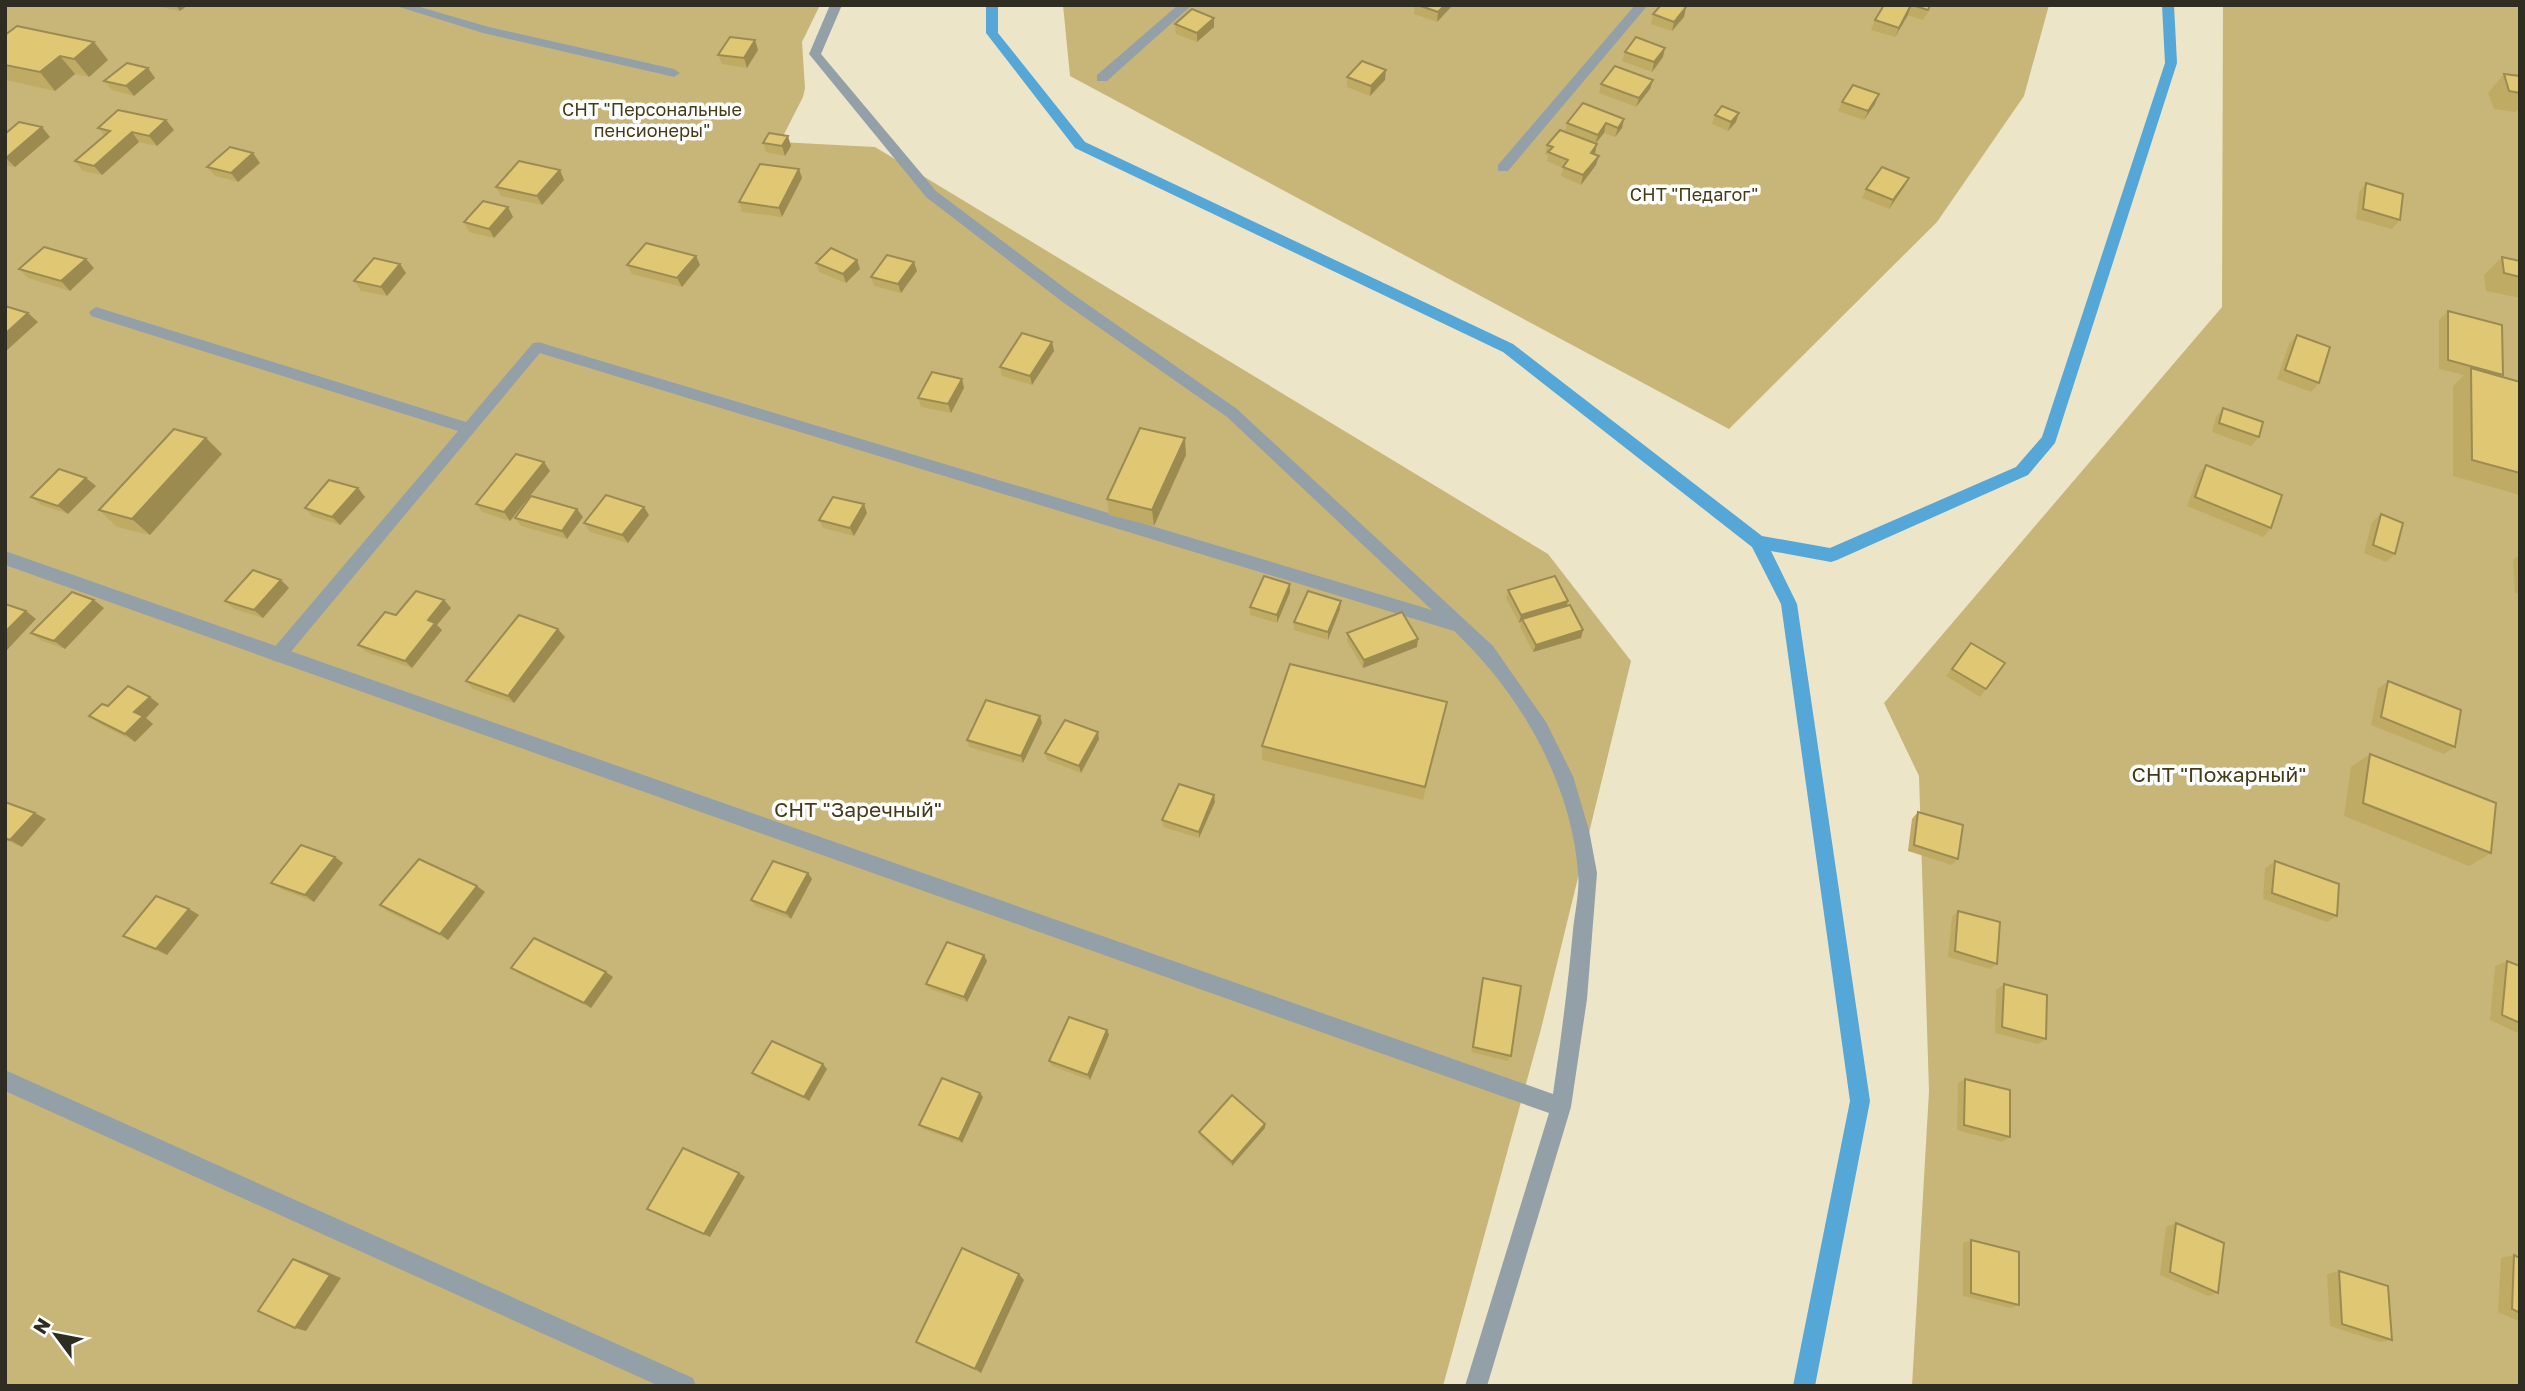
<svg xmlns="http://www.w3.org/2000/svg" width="2525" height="1391" viewBox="0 0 2525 1391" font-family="'Golos Text',sans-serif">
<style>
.green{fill:#c8b679}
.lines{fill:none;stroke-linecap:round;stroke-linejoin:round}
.stream{fill:#54a7d7;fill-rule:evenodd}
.service{fill:#94a0a8;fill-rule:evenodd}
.minor{fill:#94a0a8;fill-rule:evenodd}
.wall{fill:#c0ab64}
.shaded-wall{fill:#9c8b51}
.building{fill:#dfc774;stroke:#9c8b51;stroke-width:2}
.labels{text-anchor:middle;stroke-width:7;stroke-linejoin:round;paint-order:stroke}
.far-park-label{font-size:18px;fill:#453b17;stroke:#fff}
.park-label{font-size:21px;fill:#453b17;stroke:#fff}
</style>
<rect width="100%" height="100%" fill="#ede5c7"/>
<g class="green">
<polygon points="5,5 820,5 802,42 805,88 803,97 780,142 875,147 1548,554 1631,661 1541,1029 1443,1386 5,1386"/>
<polygon points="1063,5 2049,5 2024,96 1937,222 1729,429 1070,76"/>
<polygon points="2223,5 2520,5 2520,1386 1912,1386 1929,1091 1919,776 1884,703 2222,307"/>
</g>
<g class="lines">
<polygon class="stream" points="986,5 998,5 998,33 1085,142 1513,344 1762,536 1830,548 2016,467 2042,437 2165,63 2162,5 2174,5 2177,63 2055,443 2028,475 1837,560 1831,562 1771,551 1797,604 1870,1101 1815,1386 1793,1386 1850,1101 1781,604 1752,547 1503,352 1075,148 986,33"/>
<polygon class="service" points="96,307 466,422 533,343 543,343 545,347 284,660 278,662 272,660 269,655 272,650 458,431 91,316 89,312"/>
<g class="minor">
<polygon points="393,5 413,5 489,27 674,69 680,73 674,77 483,33"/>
<path d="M830,5H842L821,54L936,191L1074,295L1237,409L1493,646L1546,722L1573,776L1589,830L1597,873L1587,999L1571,1107L1487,1386H1465L1549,1113L5,565V551L1553,1094C1561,1039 1568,985 1573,930C1575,911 1580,890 1578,872C1571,781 1519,692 1454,631L533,351L531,347L538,342L1432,610L1227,417L1064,303L926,197L809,54Z"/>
<polygon points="1178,5 1192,5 1107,81 1097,81 1097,75"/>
<polygon points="1635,5 1648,5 1508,171 1498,171 1498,165"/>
<polygon points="5,1070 693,1378 696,1386 659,1386 5,1091"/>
</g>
</g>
<g class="wall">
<polygon points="161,5 188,5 180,11 161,7"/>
<polygon points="1415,5 1451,5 1451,7 1437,22 1414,14"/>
<polygon points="1884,5 1932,5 1923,20 1908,15 1895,37 1871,30 1875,20"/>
<polygon points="1686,7 1684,17 1672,31 1651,24 1653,14"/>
<polygon points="1175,24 1214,27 1197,42 1176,34"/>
<polygon points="5,35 94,42 108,60 89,77 75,74 55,91 5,80"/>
<polygon points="755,40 758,50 747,68 722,64 718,55"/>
<polygon points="1625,52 1663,57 1652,72 1622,61"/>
<polygon points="148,68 155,78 134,96 112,90 104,81"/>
<polygon points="2504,74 2520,76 2520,108 2515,112 2494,109 2488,93"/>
<polygon points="1347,77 1385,80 1370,96 1347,87"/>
<polygon points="1653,80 1650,89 1636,107 1599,93 1601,84"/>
<polygon points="1842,102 1875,104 1864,120 1838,111"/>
<polygon points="1715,115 1736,122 1728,131 1712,124"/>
<polygon points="1624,119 1622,128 1615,137 1604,133 1596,144 1594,154 1596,165 1581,185 1561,176 1563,168 1547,161 1548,155 1545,154 1547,145 1565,132 1567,123"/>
<polygon points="166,120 174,130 157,146 139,142 102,175 83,171 75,161 104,135 98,128"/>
<polygon points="5,134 50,137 15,167 5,165"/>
<polygon points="763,143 791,146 785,156 766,152"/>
<polygon points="260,163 238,182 215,176 207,167"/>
<polygon points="799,169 802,178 782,217 742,212 739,202"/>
<polygon points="560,170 564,180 542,205 501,196 496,187"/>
<polygon points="1909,178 1904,187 1889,209 1862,198 1866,189"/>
<polygon points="2366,183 2400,220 2392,229 2356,219 2359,193"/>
<polygon points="508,207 513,217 494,238 469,232 464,222"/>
<polygon points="696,256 700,265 682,287 632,274 627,265"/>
<polygon points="2502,257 2520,261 2520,298 2486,291 2484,275"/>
<polygon points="857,260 860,269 846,283 819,272 816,263"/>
<polygon points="400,264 406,273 387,296 361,291 354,281"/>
<polygon points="94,268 70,291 28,278 19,269"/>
<polygon points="917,271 901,293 874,286 871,277"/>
<polygon points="2448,311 2503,375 2501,377 2520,382 2520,495 2453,476 2453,386 2464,375 2439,369 2439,320"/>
<polygon points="2297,335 2319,383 2311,392 2277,379 2289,344"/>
<polygon points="1052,342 1054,351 1032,385 1002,376 1000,367"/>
<polygon points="962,379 964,388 951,413 921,407 918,398"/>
<polygon points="2223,408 2259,437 2251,446 2212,432 2216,417"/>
<polygon points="206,438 222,454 150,535 117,527 99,510"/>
<polygon points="1186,455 1154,526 1109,515 1107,499"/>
<polygon points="2206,465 2271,528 2263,537 2187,506 2199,473"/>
<polygon points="550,471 510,521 482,512 476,504"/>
<polygon points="86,478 96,486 68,514 41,505 31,497"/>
<polygon points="358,488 365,497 340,525 312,516 305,508"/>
<polygon points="644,507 649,515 628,543 590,532 584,523"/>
<polygon points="577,509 583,517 567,539 521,526 515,518"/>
<polygon points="867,513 854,536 823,528 819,520"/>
<polygon points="2381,514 2395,554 2386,562 2364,553 2372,522"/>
<polygon points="2520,555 2520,594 2515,593 2513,560"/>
<polygon points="281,580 289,588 263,618 234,609 225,601"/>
<polygon points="1508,590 1567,605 1583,630 1581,638 1533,652 1520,627 1521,622 1519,623 1506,598"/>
<polygon points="1290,592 1277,623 1250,615 1250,607"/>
<polygon points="444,600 451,608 437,625 442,630 412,668 366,652 358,645 396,615"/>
<polygon points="1341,601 1340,609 1328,640 1294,630 1294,622"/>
<polygon points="104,608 65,649 42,641 31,633"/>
<polygon points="1347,633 1417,647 1363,668 1347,641"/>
<polygon points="565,637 514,703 473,689 466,681"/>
<polygon points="1971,643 1986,689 1980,697 1946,676"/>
<polygon points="2388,681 2455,747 2444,754 2371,725 2378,689"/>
<polygon points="150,697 159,704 146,718 153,724 135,742 100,724 89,716 108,706"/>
<polygon points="1447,702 1423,800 1262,760 1262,746"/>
<polygon points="1042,723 1023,763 969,747 967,740"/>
<polygon points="1099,739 1081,773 1047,760 1045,753"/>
<polygon points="2370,754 2491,853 2469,866 2344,816 2351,767"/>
<polygon points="1214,795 1215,802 1199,838 1163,827 1162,820"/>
<polygon points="5,802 46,819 22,847 5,840"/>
<polygon points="1918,812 1958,859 1952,865 1908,851 1912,819"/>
<polygon points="335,857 343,863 314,902 281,889 271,883"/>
<polygon points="2275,861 2337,916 2327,922 2263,899 2265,868"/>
<polygon points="808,873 812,879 791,919 755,906 751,900"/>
<polygon points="477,886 485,892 448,940 388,912 380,905"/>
<polygon points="189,909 199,915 167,955 134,942 123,936"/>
<polygon points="1958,911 1997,964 1990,969 1948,957 1952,917"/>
<polygon points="984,955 987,961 967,1002 930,989 926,984"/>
<polygon points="2507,961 2520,966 2520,1034 2490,1020 2495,966"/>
<polygon points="511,968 613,977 591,1008 519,974"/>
<polygon points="1483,978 1511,1056 1508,1061 1471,1052 1481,984"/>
<polygon points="2004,984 2046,1039 2038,1044 1995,1033 1996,990"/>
<polygon points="1107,1030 1109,1035 1090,1080 1052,1066 1049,1061"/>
<polygon points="827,1069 809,1101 758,1078 752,1073"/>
<polygon points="1965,1079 2010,1137 2002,1142 1957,1130 1958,1083"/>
<polygon points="980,1093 983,1097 962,1143 923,1129 919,1125"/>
<polygon points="1265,1128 1232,1166 1200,1136 1199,1132"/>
<polygon points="2176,1223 2218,1293 2208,1296 2160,1275 2166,1227"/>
<polygon points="1971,1240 2019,1305 2010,1308 1963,1296 1963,1243"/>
<polygon points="2514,1255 2520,1258 2520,1322 2498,1312 2501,1258"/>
<polygon points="2339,1271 2392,1340 2380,1342 2330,1326 2327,1274"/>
</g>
<g class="shaded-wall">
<polygon points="176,5 188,5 180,11"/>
<polygon points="1445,5 1451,5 1451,7 1437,22 1438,12"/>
<polygon points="1911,5 1908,15 1895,37 1899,28"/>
<polygon points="1686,7 1684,17 1672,31 1674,22"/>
<polygon points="1214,18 1214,27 1197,42 1197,33"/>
<polygon points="755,40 758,50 747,68 744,58"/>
<polygon points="94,42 108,60 89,77 74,59"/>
<polygon points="1665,48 1663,57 1652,72 1654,62"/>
<polygon points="60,56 75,74 55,91 40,72"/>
<polygon points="148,68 155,78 134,96 126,86"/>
<polygon points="1386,70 1385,80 1370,96 1371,86"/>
<polygon points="1653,80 1650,89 1636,107 1639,98"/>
<polygon points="1879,94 1875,104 1864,120 1868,111"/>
<polygon points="1739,113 1736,122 1728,131 1731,122"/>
<polygon points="1624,119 1622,128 1615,137 1618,128"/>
<polygon points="166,120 174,130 157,146 149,136"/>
<polygon points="1606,123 1604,133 1595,144 1598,135"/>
<polygon points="42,127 50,137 15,167 6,158"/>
<polygon points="132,132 139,142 102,175 94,166"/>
<polygon points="788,136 791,146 785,156 782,146"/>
<polygon points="1597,144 1595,154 1588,162 1591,153"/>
<polygon points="253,153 260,163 238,182 231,173"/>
<polygon points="1599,156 1596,165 1581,185 1583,175"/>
<polygon points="799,169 802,178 782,217 779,208"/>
<polygon points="560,170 564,180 542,205 537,196"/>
<polygon points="1909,178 1904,187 1889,209 1893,200"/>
<polygon points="508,207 513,217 494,238 489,229"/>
<polygon points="696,256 700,265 682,287 677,278"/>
<polygon points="86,259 94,268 70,291 61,281"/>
<polygon points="857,260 860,269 846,283 843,274"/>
<polygon points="914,262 917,271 901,293 898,284"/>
<polygon points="400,264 406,273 387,296 381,287"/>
<polygon points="28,313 38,322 5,352 5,334"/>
<polygon points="1052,342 1054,351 1032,385 1030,376"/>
<polygon points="962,379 964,388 951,413 948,404"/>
<polygon points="206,438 222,454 150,535 132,519"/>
<polygon points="1185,438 1186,455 1154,526 1152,510"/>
<polygon points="544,462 550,471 510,521 504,512"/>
<polygon points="86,478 96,486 68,514 58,506"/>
<polygon points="358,488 365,497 340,525 332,517"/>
<polygon points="864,504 867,513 854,536 850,528"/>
<polygon points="644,507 649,515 628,543 622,535"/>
<polygon points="577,509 583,517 567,539 562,531"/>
<polygon points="281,580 289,588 263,618 254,610"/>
<polygon points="1290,584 1290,592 1277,623 1277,615"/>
<polygon points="94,600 104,608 65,649 54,641"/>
<polygon points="444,600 451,608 437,625 442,630 412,668 405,661 428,620"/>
<polygon points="1341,601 1340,609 1328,640 1328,632"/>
<polygon points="1568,601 1566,609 1522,619 1521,622 1519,623 1521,615"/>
<polygon points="26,611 36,619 6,651 5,632"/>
<polygon points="558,629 565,637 514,703 508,696"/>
<polygon points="1583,630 1581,638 1533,652 1536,645"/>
<polygon points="1418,639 1417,647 1363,668 1364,660"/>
<polygon points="150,697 159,704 146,718 153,724 135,742 125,734 134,712"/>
<polygon points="1040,716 1042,723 1023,763 1021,756"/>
<polygon points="1098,732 1099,739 1081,773 1079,766"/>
<polygon points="1214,795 1215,802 1199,838 1199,832"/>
<polygon points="35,813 46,819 22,847 10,840"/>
<polygon points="335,857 343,863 314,902 305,895"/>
<polygon points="808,873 812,879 791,919 786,913"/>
<polygon points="477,886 485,892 448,940 440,934"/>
<polygon points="189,909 199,915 167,955 156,949"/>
<polygon points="984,955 987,961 967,1002 964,997"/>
<polygon points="606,972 613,977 591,1008 584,1003"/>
<polygon points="1107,1030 1109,1035 1090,1080 1088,1075"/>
<polygon points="823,1064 827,1069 809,1101 804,1097"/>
<polygon points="980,1093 983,1097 962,1143 959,1139"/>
<polygon points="1265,1124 1265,1128 1232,1166 1232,1162"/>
<polygon points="739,1173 745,1177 710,1237 704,1234"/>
<polygon points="293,1259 304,1262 341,1278 306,1331 295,1328"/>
<polygon points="1019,1274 1024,1280 981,1373 975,1369"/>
</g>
<g class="building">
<polygon points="1418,5 1445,5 1438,12"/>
<polygon points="1661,5 1681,5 1686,7 1674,22 1653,14"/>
<polygon points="1884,5 1911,5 1899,28 1875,20"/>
<polygon points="1912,5 1930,5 1928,10"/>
<polygon points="1192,9 1214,18 1197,33 1175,24"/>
<polygon points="17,26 94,42 74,59 60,56 40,72 5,65 5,35"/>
<polygon points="730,37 755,40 744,58 718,55"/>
<polygon points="1636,37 1665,48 1654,62 1625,52"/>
<polygon points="1362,61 1386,70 1371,86 1347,77"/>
<polygon points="127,63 148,68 126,86 104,81"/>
<polygon points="1615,66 1653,80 1639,98 1601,84"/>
<polygon points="2504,74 2520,76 2520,93 2509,91"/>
<polygon points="1853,85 1879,94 1868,111 1842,102"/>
<polygon points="1583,103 1624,119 1618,128 1606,123 1598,135 1567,123"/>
<polygon points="1722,106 1739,113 1731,122 1715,115"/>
<polygon points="118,110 166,120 149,136 132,132 94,166 75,161 110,131 98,128"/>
<polygon points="19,122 42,127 6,158 5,158 5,134"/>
<polygon points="1560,130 1597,144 1591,153 1599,156 1583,175 1563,167 1568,160 1548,152 1553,147 1547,145"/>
<polygon points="769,133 788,136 782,146 763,143"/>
<polygon points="230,147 253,153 231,173 207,167"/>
<polygon points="519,161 560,170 537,196 496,187"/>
<polygon points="760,164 799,169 779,208 739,202"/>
<polygon points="1882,167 1909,178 1893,200 1866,189"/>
<polygon points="2366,183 2403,194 2400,220 2363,209"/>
<polygon points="483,201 508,207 489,229 464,222"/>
<polygon points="646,243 696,256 677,278 627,265"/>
<polygon points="44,247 86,259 61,281 19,269"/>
<polygon points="831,248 857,260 843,274 816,263"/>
<polygon points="887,255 914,262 898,284 871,277"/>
<polygon points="2502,257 2520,261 2520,277 2504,273"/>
<polygon points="374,258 400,264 381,287 354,281"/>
<polygon points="5,306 28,313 5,334"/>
<polygon points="2448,311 2502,325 2503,375 2448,360"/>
<polygon points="1022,333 1052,342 1030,376 1000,367"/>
<polygon points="2297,335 2330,347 2319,383 2285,370"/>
<polygon points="2471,368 2520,382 2520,473 2472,460"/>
<polygon points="932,372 962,379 948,404 918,398"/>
<polygon points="2223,408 2263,422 2259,437 2219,423"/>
<polygon points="1140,428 1185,438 1152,510 1107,499"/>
<polygon points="174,429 206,438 132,519 99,510"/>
<polygon points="516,454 544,462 504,512 476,504"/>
<polygon points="2206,465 2282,495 2271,528 2195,497"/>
<polygon points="59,469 86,478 58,506 31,497"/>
<polygon points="329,480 358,488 332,517 305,508"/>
<polygon points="606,495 644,507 622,535 584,523"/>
<polygon points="531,496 577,509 562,531 515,518"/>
<polygon points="833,497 864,504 850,528 819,520"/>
<polygon points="2381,514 2403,523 2395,554 2373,545"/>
<polygon points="253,570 281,580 254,610 225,601"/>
<polygon points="1264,576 1290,584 1277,615 1250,607"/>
<polygon points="1555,576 1568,601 1521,615 1508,590"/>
<polygon points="416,591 444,600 428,620 435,623 405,661 358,645 385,612 396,615"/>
<polygon points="1308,591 1341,601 1328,632 1294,622"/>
<polygon points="72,592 94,600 54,641 31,633"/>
<polygon points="5,604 26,611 5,632"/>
<polygon points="1570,605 1583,630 1536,645 1522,619"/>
<polygon points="1402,612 1418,639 1364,660 1347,633"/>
<polygon points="519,615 558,629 508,696 466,681"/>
<polygon points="1971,643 2005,663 1986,689 1952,669"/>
<polygon points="1290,664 1447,702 1425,787 1262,746"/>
<polygon points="2388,681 2461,710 2455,747 2381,717"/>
<polygon points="128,686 150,697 134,712 143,716 125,734 89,716 102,704 108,706"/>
<polygon points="986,700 1040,716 1021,756 967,740"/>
<polygon points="1065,720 1098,732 1079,766 1045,753"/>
<polygon points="2370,754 2496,803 2491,853 2363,803"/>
<polygon points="1179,784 1214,795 1199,832 1162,820"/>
<polygon points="5,802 35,813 10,840 5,838"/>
<polygon points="1918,812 1963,825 1958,859 1914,845"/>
<polygon points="301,845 335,857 305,895 271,883"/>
<polygon points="419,859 477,886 440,934 380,905"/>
<polygon points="773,861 808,873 786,913 751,900"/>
<polygon points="2275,861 2339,884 2337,916 2272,893"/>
<polygon points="156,896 189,909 156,949 123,936"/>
<polygon points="1958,911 2000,922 1997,964 1955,951"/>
<polygon points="534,938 606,972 584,1003 511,968"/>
<polygon points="947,942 984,955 964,997 926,984"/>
<polygon points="2507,961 2520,966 2520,1023 2502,1015"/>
<polygon points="1483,978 1521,986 1511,1056 1473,1047"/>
<polygon points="2004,984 2047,995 2046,1039 2002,1027"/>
<polygon points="1069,1017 1107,1030 1088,1075 1049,1061"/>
<polygon points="772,1041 823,1064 804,1097 752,1073"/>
<polygon points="942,1078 980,1093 959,1139 919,1125"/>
<polygon points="1965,1079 2010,1090 2010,1137 1964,1125"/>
<polygon points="1232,1095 1265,1124 1232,1162 1199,1132"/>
<polygon points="683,1148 739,1173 704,1234 647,1209"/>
<polygon points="2176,1223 2224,1243 2218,1293 2170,1272"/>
<polygon points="1971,1240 2019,1252 2019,1305 1971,1293"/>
<polygon points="962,1248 1019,1274 975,1369 916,1342"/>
<polygon points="2514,1255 2520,1258 2520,1313 2512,1309"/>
<polygon points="293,1259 330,1275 295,1328 258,1311"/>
<polygon points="2339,1271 2388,1286 2392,1340 2342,1324"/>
</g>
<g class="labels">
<g class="far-park-label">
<text x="652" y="116">СНТ "Персональные<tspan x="652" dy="21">пенсионеры"</tspan></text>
<text x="1694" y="201">СНТ "Педагог"</text>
</g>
<g class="park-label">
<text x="2219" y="782">СНТ "Пожарный"</text>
<text x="858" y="817">СНТ "Заречный"</text>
</g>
</g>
<rect width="2525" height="1391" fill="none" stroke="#2f2c21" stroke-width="14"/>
<g transform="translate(56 1335) rotate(302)" stroke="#ffffff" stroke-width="5" paint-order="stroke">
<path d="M0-5L12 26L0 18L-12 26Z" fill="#2f2c21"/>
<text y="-10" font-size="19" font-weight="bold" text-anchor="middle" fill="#2f2c21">N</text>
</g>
</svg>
